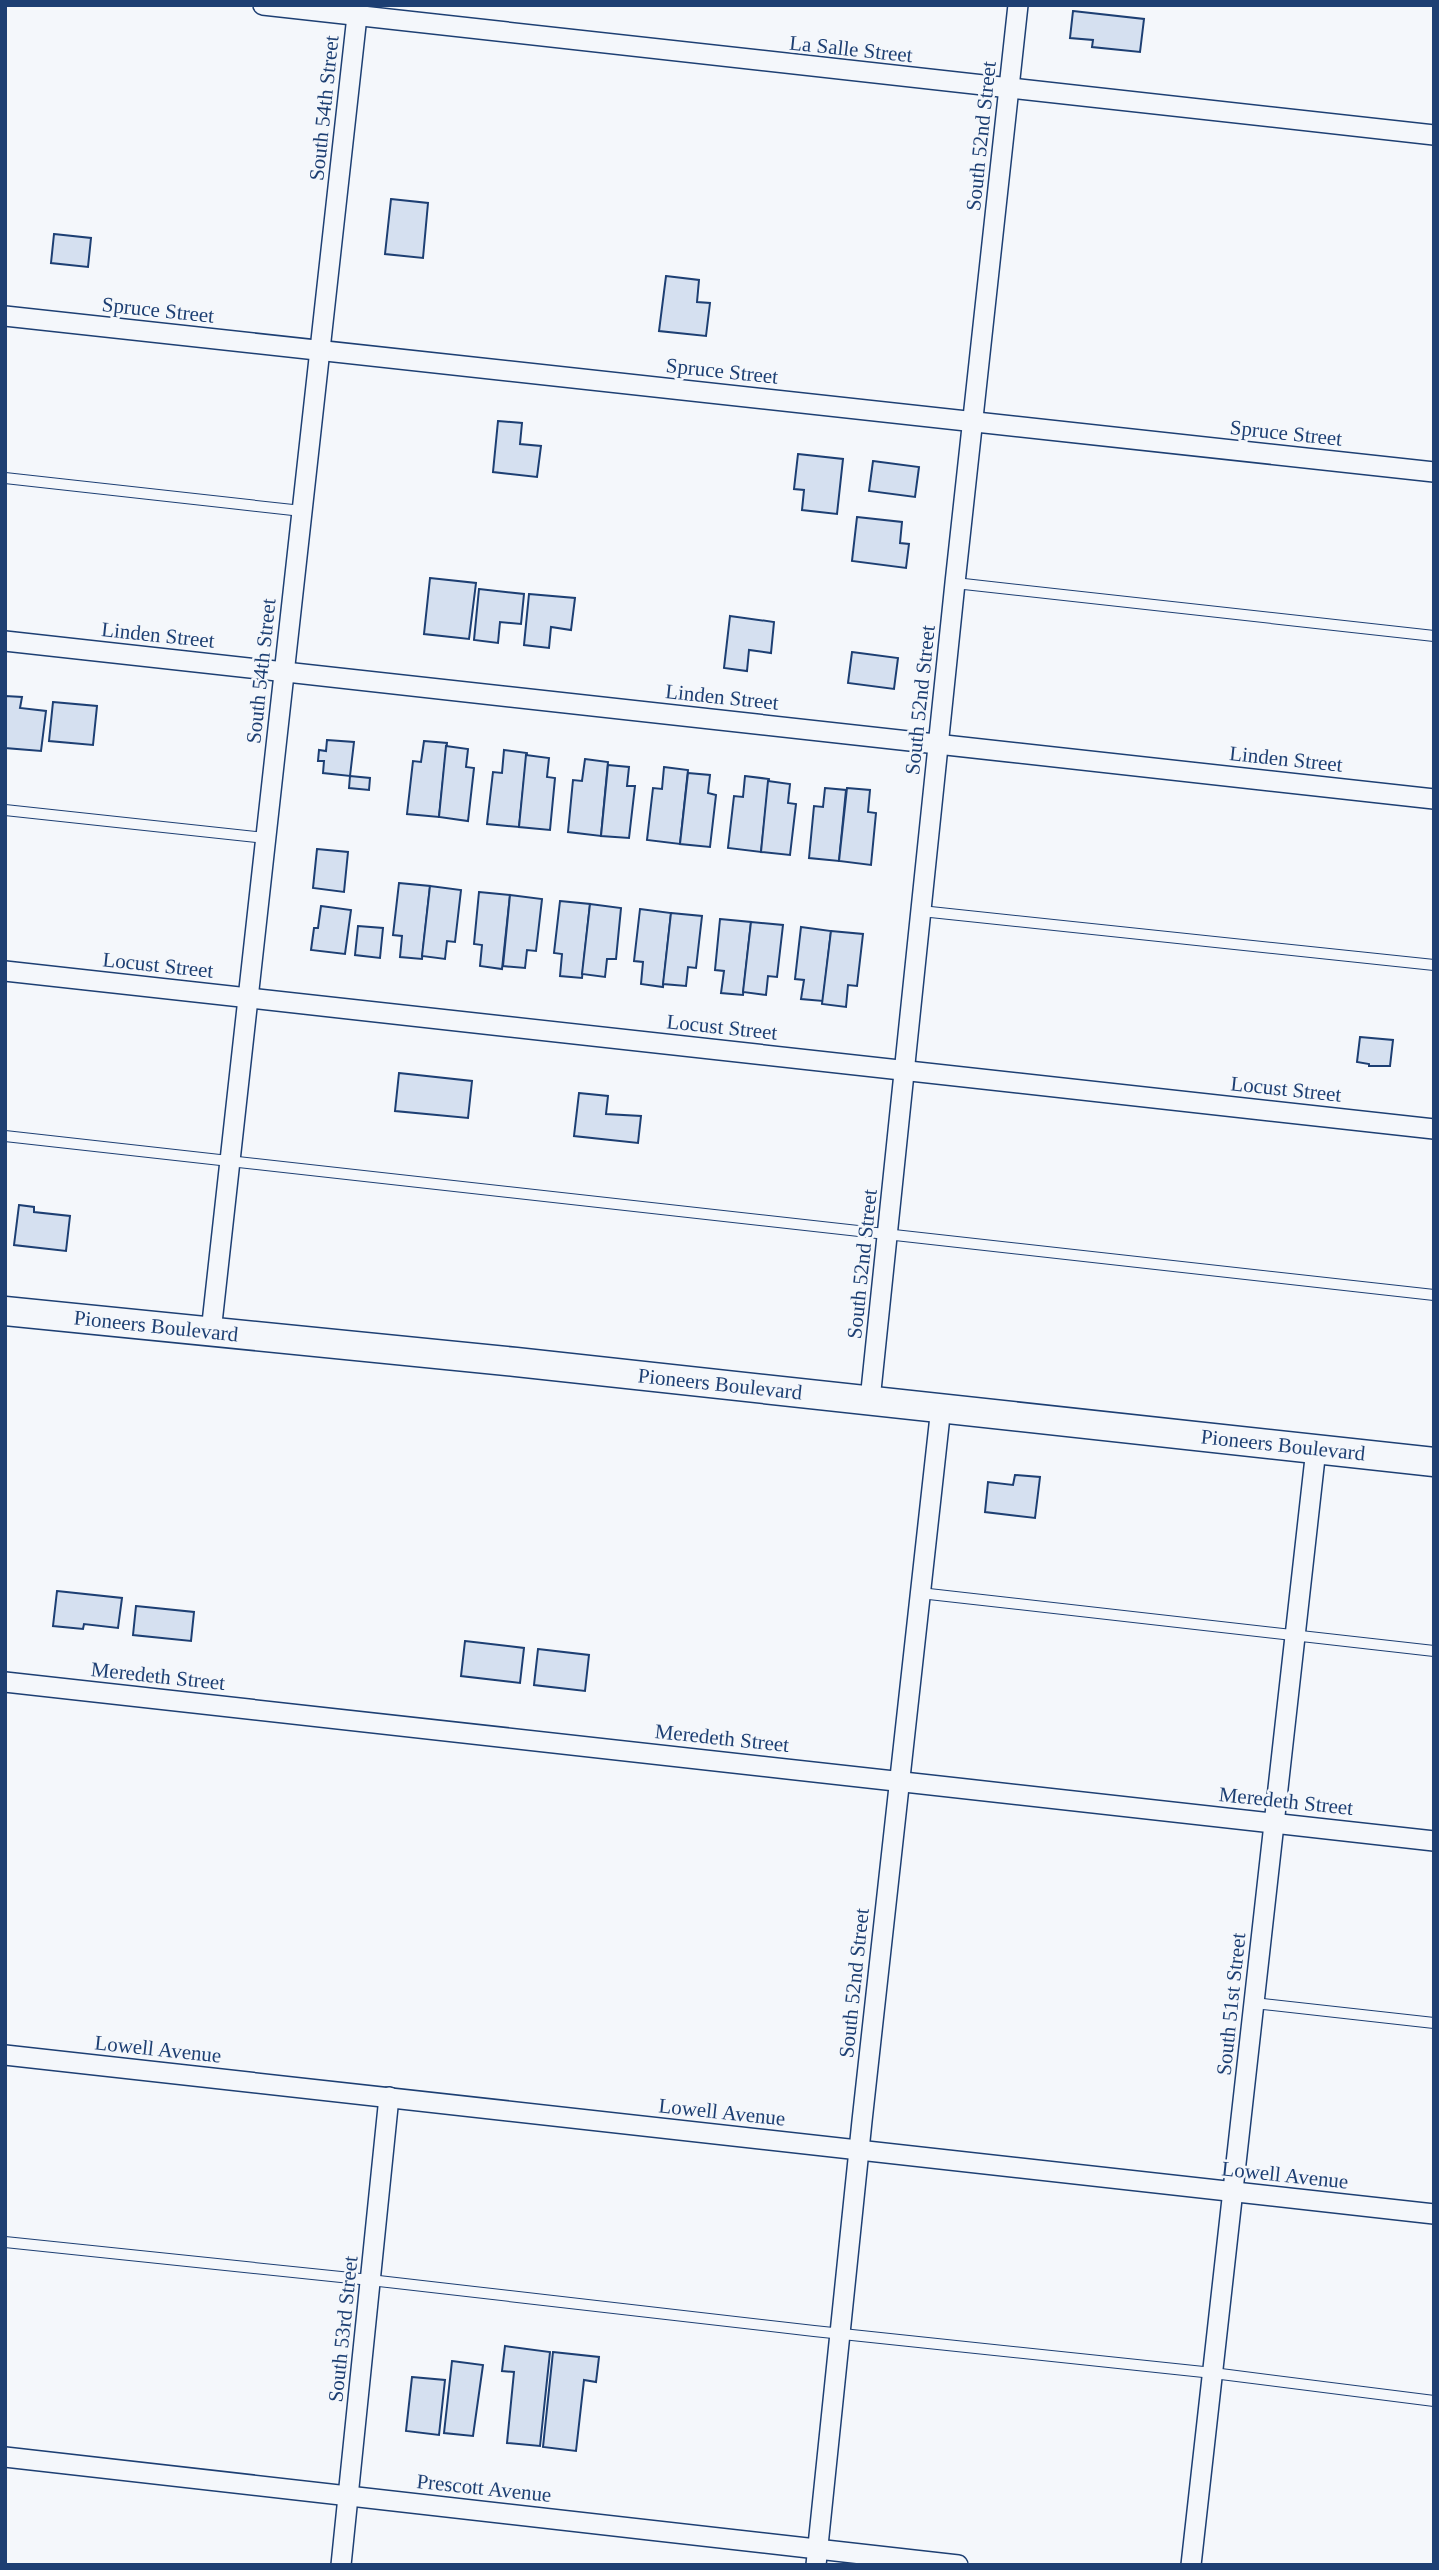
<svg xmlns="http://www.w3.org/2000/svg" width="1439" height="2570" viewBox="0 0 1439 2570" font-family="Georgia,serif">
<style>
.building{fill:#d5e0f0;stroke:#1d3f73;stroke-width:2}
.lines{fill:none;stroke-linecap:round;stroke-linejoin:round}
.lane-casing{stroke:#1d3f73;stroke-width:12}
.street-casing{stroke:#1d3f73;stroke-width:22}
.secondary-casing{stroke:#1d3f73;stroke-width:31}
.lane{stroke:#f4f7fb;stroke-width:10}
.street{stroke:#f4f7fb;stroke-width:19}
.secondary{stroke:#f4f7fb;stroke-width:28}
.labels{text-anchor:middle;stroke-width:5;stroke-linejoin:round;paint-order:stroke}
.street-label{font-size:21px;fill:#1d3f73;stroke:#f4f7fb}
</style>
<rect width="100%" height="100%" fill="#f4f7fb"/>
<g class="building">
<polygon points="1073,11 1144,19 1140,52 1092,47 1093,40 1070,38"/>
<polygon points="391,199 428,203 423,258 385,254"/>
<polygon points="54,234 91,238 88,267 51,263"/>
<polygon points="666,276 699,280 697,302 710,303 706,336 659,331"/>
<polygon points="498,421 522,423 520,444 541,446 537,477 493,472"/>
<polygon points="798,454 843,459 837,514 802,510 804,490 794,489"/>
<polygon points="873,461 919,467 915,497 869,491"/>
<polygon points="857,517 902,522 900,543 909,544 906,568 852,561"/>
<polygon points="430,578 476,583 469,639 424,634"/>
<polygon points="479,589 524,594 521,624 500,622 498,643 474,640"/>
<polygon points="529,594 575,598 571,630 551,627 549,648 524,645"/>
<polygon points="730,616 774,622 771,653 749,650 747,671 724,668"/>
<polygon points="852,652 898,658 894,689 848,683"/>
<polygon points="5,696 22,697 20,708 46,711 41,751 5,748"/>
<polygon points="53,702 97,706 93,745 49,741"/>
<polygon points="327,740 354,742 350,776 323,773 324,761 318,761 319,750 326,751"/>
<polygon points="424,741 447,743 439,817 407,814 413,761 421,762"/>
<polygon points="446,746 468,749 466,767 474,768 468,821 439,817"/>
<polygon points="504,750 527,753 519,827 487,824 493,772 502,773"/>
<polygon points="526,755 549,758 547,777 555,778 550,830 519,827"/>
<polygon points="585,759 608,762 601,836 568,832 573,780 582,781"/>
<polygon points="608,765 629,767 627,786 635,786 629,838 601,836"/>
<polygon points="664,767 688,770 680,844 647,840 653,788 662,789"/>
<polygon points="688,773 710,775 708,793 716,795 710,847 680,844"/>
<polygon points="350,776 370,778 369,790 349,788"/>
<polygon points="745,776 769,779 761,852 728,848 734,796 743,797"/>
<polygon points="768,781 790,784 788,803 796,804 790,855 761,852"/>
<polygon points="825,788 846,790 839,861 809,858 814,806 823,807"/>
<polygon points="847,788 870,790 868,812 876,813 871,865 839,861"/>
<polygon points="317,849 348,852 344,892 313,888"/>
<polygon points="399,883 430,886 422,959 400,957 402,936 393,935"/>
<polygon points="430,886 461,890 455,942 447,941 445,959 422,956"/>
<polygon points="479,892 510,895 502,969 480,966 482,945 474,944"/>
<polygon points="510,895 542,899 536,951 527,950 525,968 503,966"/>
<polygon points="560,901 590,904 582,978 560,976 562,954 554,953"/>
<polygon points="590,904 621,908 616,959 607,959 605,977 582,974"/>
<polygon points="321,906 351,910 345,954 311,950 314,928 318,928"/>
<polygon points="640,909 671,913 663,987 641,984 643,962 634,961"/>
<polygon points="671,913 702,916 696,968 688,967 686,986 663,984"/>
<polygon points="720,919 751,922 743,995 721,993 724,971 715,970"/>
<polygon points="751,922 783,925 777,977 768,976 766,995 743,992"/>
<polygon points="358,926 383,928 380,958 355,955"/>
<polygon points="801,927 831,931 823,1001 801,999 804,980 795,979"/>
<polygon points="831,931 863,934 857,986 848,985 846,1007 822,1004"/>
<polygon points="1360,1037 1393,1040 1390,1066 1369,1066 1369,1064 1357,1062"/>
<polygon points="399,1073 472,1081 468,1118 395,1111"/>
<polygon points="579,1093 608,1096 606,1114 641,1116 638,1143 574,1136"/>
<polygon points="19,1205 34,1207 34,1212 70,1216 66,1251 14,1245"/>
<polygon points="1015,1475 1040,1477 1035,1518 985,1512 988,1482 1013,1485"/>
<polygon points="57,1591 122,1598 118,1628 84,1624 83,1629 53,1626"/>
<polygon points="136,1606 194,1612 191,1641 133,1635"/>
<polygon points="465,1641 524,1648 520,1683 461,1676"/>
<polygon points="538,1649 589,1655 585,1691 534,1685"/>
<polygon points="505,2346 550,2352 540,2446 507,2443 514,2372 502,2371"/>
<polygon points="553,2352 599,2357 596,2382 584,2380 576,2451 543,2447"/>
<polygon points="452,2361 483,2365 473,2436 444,2433"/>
<polygon points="412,2377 445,2380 439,2435 406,2431"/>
</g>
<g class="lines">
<defs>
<g id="lane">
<polyline points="5,478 302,511"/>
<polyline points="955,583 1434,636"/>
<polyline points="5,810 265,838"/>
<polyline points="921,911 1434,965"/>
<polyline points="5,1136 1434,1295"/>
<polyline points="920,1593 1434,1651"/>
<polyline points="1254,2003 1434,2023"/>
<polyline points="5,2242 370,2280 814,2331 1213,2373 1434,2401"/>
</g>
<g id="street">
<polyline points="263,5 1434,135"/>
<polyline points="5,316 1434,472"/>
<polyline points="5,641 1434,799"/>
<polyline points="5,971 1434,1129"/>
<polyline points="211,1332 357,16"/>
<polyline points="870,1400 955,583 1018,5"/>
<polyline points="5,1682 1434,1841"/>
<polyline points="5,2055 1434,2214"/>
<polyline points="5,2457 958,2565"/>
<polyline points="341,2565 389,2097"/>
<polyline points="816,2565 862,2121 941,1407"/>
<polyline points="1191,2565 1316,1449"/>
</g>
<polyline id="secondary" points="5,1311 516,1362 1434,1462"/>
</defs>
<use href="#lane" class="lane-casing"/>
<use href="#street" class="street-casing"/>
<use href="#secondary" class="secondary-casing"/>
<use href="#lane" class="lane"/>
<use href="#street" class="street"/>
<use href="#secondary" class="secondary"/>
</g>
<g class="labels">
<g class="street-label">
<text transform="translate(851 49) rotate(6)" y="7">La Salle Street</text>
<text transform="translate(324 108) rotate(-84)" y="7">South 54th Street</text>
<text transform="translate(981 136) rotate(-84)" y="7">South 52nd Street</text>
<text transform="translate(158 310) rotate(6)" y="7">Spruce Street</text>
<text transform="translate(722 371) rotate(6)" y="7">Spruce Street</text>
<text transform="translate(1286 433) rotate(6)" y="7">Spruce Street</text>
<text transform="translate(158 635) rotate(6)" y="7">Linden Street</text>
<text transform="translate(261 671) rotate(-84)" y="7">South 54th Street</text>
<text transform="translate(722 697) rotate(6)" y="7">Linden Street</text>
<text transform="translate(920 700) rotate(-84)" y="7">South 52nd Street</text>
<text transform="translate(1286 759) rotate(6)" y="7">Linden Street</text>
<text transform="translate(158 965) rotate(6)" y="7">Locust Street</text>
<text transform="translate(722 1027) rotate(6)" y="7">Locust Street</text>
<text transform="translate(1286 1089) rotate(6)" y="7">Locust Street</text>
<text transform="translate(862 1264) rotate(-84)" y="7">South 52nd Street</text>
<text transform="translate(156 1326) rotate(6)" y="7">Pioneers Boulevard</text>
<text transform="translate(720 1384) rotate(6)" y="7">Pioneers Boulevard</text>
<text transform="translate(1283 1445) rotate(6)" y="7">Pioneers Boulevard</text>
<text transform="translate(158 1676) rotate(6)" y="7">Meredeth Street</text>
<text transform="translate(722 1738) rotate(6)" y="7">Meredeth Street</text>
<text transform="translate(1286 1801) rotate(6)" y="7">Meredeth Street</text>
<text transform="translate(854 1983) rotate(-84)" y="7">South 52nd Street</text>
<text transform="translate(1231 2004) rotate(-84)" y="7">South 51st Street</text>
<text transform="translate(158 2049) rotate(6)" y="7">Lowell Avenue</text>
<text transform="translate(722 2112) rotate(6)" y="7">Lowell Avenue</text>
<text transform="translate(1285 2175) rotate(6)" y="7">Lowell Avenue</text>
<text transform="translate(343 2329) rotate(-84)" y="7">South 53rd Street</text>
<text transform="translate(484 2488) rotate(6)" y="7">Prescott Avenue</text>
</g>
</g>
<rect width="1439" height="2570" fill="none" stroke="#1d3f73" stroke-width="14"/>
</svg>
